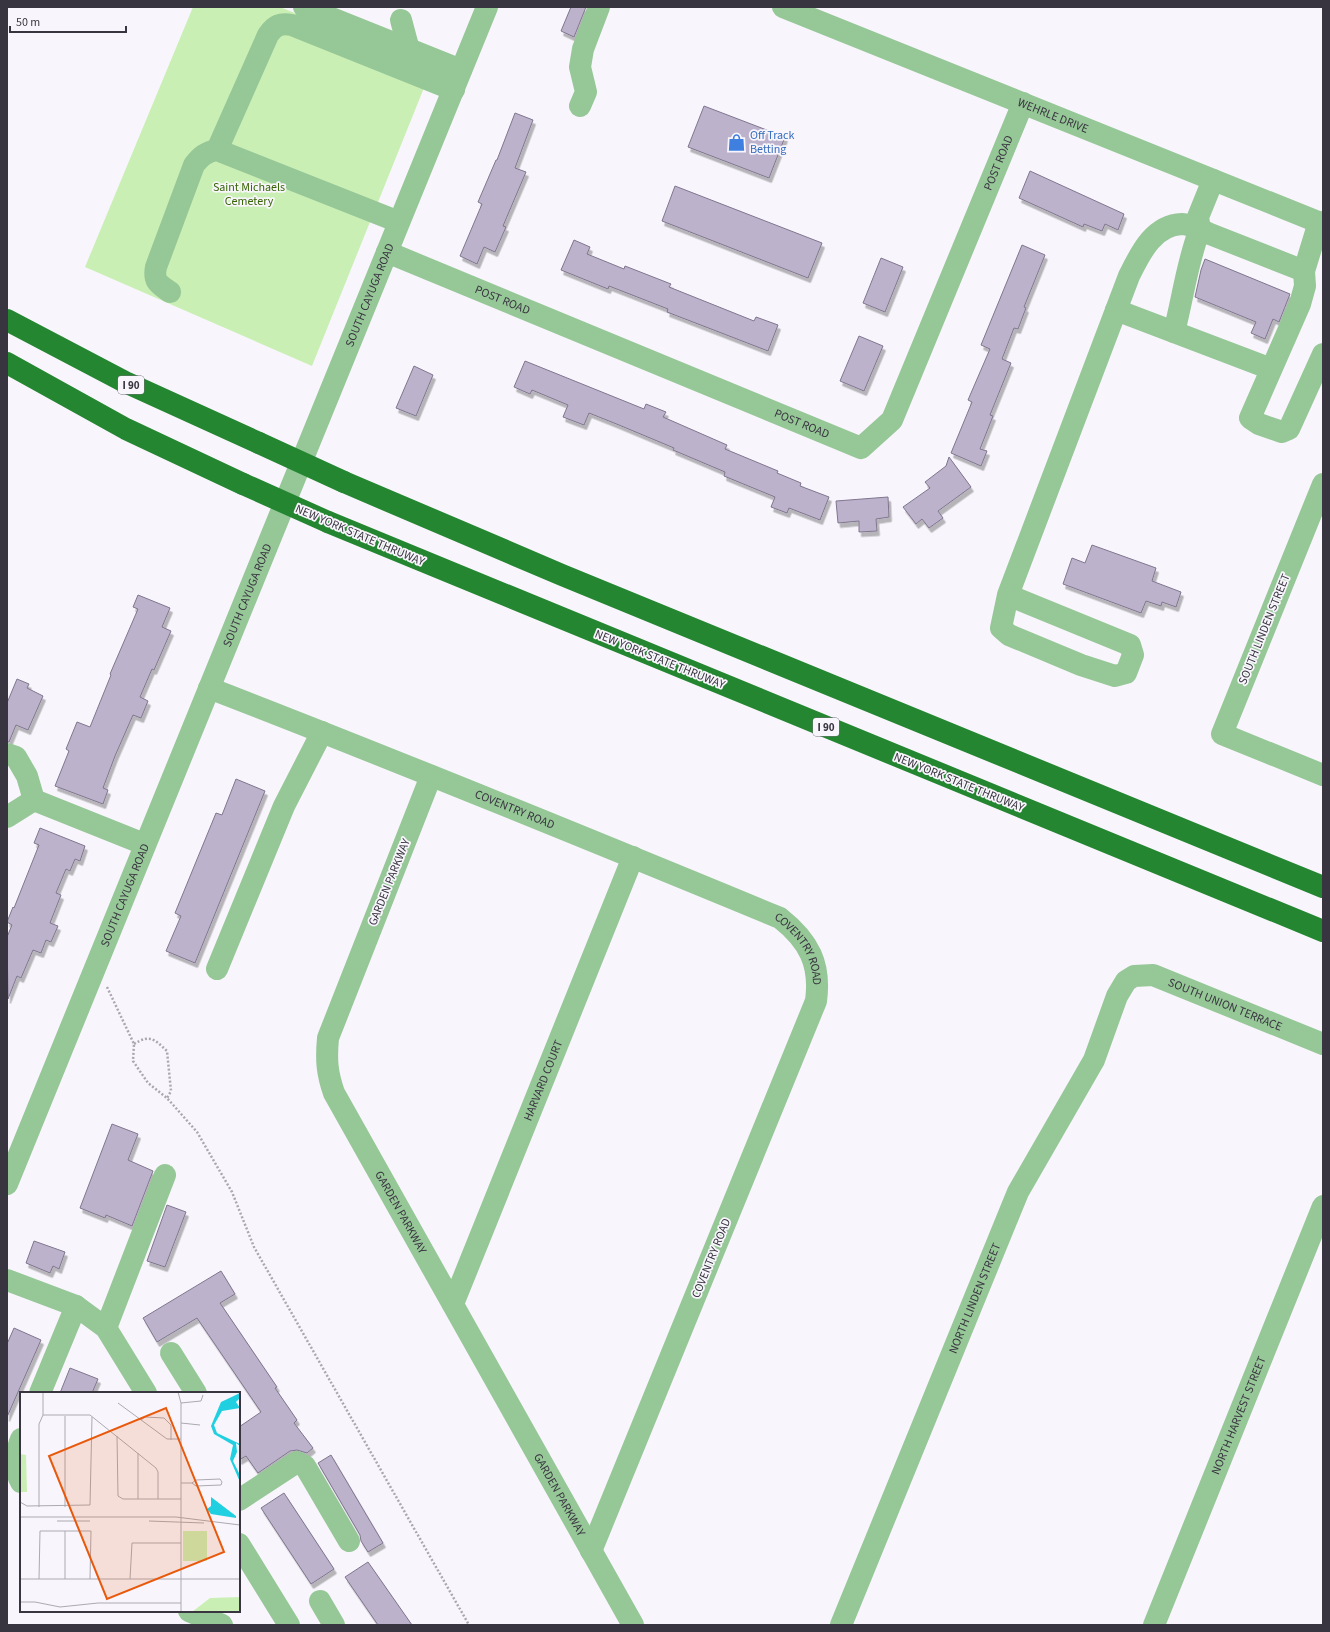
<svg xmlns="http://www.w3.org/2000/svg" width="1330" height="1632" viewBox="0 0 1330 1632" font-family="'Source Sans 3',sans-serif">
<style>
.green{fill:#caefb4}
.building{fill:#bcb2cc;stroke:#7f768e;filter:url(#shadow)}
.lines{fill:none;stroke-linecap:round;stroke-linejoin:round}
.path{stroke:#aaa7af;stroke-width:2.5;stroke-dasharray:2 2;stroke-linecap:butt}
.minor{stroke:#96c797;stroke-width:22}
.highway{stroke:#258631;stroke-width:22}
.highway-bridge{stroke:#258631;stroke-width:22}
.labels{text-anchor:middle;stroke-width:3.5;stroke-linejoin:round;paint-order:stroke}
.shield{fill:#f8f6fc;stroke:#726f78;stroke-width:1}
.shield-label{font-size:11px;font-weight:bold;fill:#393540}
.street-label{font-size:12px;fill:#393540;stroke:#f8f6fc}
.shop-label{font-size:12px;fill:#366cbe;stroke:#f8f6fc;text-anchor:start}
.park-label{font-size:12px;fill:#376505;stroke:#f8f6fc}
.inset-road{fill:none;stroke:#aca9b1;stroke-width:1}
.view{fill:#e8590c;fill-opacity:0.15;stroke:#e8590c;stroke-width:2}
.inset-edge{fill:none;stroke:#393540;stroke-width:2}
</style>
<defs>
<filter id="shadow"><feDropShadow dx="2.5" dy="4.5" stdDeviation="0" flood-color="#0004"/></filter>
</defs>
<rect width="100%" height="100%" fill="#f8f6fc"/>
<polygon class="green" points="193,7 280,7 432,68 312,366 85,267"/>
<g class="building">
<polygon points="571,7 586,7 574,37 561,31"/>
<polygon points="704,106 785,137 769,178 688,147"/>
<polygon points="515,113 533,120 515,168 526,172 503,226 506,227 495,252 484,247 477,264 460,256 482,204 478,202 496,160 497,160"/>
<polygon points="1030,171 1124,214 1118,230 1105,224 1102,231 1084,224 1083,227 1019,198"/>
<polygon points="675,186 822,243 808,278 662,221"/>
<polygon points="574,240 590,247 587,254 624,269 625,266 671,284 669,287 754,321 756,317 778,325 768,351 667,312 668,309 609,286 608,289 561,270"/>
<polygon points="1022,245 1045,255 1024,307 1026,308 1018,329 1014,328 1002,359 1011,363 990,415 993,416 980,449 987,451 981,466 951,453 972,402 968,400 990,349 981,345"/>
<polygon points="881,258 903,267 885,312 863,303"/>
<polygon points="1205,259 1290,294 1279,322 1273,319 1265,339 1251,333 1256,322 1195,297 1201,270"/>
<polygon points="859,336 883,346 864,391 840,381"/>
<polygon points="525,361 644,409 646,404 666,412 663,417 727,445 725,449 778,471 777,473 801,483 800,486 829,497 820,520 789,508 787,513 771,507 775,497 724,476 725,472 673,450 674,448 619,425 589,413 584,425 563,417 568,405 532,390 530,394 514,387"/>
<polygon points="414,366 433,375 416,416 396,408"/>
<polygon points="949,457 971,487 938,511 943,518 929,528 922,519 916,524 903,507 930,488 925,482 946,466"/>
<polygon points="888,497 889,517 876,519 877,531 859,532 859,521 838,523 836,501"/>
<polygon points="1092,545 1156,568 1152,581 1181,592 1176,607 1162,602 1161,606 1146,601 1141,613 1063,584 1072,558 1085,563"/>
<polygon points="138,595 170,608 162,627 171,631 154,670 152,669 140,697 148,701 141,718 133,715 115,756 103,788 108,790 103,804 55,786 69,751 66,749 77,722 90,727 111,675 110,674 138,609 133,607"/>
<polygon points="17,679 29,684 27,688 43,696 28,730 16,725 9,742 7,742 7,703"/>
<polygon points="236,779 265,791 195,963 166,951 181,916 175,913 216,813 222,815"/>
<polygon points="40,828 85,846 80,861 75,859 70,871 66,869 56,893 61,895 50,923 58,926 51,942 46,940 41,953 33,950 21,978 17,976 8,999 7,937 12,925 7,922 13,907 14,908 39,845 34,843"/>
<polygon points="112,1124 138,1134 128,1160 153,1171 132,1226 106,1215 105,1218 80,1208"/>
<polygon points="167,1205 186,1212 165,1267 147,1261"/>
<polygon points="34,1241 65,1252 59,1269 53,1266 50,1273 26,1263"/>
<polygon points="221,1271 235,1294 220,1303 277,1387 275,1388 297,1420 294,1423 313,1448 307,1453 297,1450 290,1451 258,1473 246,1456 239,1460 239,1427 261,1412 197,1318 157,1342 143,1318"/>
<polygon points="14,1328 41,1340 7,1417 7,1344"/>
<polygon points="70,1368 98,1379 92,1393 60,1393"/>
<polygon points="331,1455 383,1543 368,1552 361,1541 360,1535 318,1463"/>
<polygon points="284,1493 334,1569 311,1584 261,1508"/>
<polygon points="368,1562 412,1625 378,1625 345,1577"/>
</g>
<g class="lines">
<g class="path">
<polyline points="107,987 134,1044 133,1061 148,1083 167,1098 197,1132 232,1192 254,1247 469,1625"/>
<path d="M134,1044C150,1034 154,1039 167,1051L171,1091L167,1098"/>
</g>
<g class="minor">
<polyline points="304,7 461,70"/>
<path id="s1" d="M783,7L1323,224"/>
<polyline points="401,20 409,50"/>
<polyline points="580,106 586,92 580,67 583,49 599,7"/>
<path d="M217,150L268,35C275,25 280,23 292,25L454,90"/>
<polyline points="1213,180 1198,217 1200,229 1210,234 1304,271 1319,222"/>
<path id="s2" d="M387,252L861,448L892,420L1023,103"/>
<polyline points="1304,271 1305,286 1300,304 1250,418 1259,424 1282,432 1289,429 1323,354"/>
<path d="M170,292C159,284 153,282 156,267L194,165C201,156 206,152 217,150L399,222"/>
<polyline points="1116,310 1271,369"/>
<polyline points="1323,484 1222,734 1323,775"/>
<path d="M1008,595L1130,645L1133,655L1126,673L1115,676L1081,665L1009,635L1001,628L1008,595L1129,276C1140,254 1153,225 1182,224C1187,224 1194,227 1200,229C1187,262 1183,298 1174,332"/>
<path id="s3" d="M209,688C401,762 591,840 780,918C809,941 821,964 816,1001L591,1551"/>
<polyline points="7,754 16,757 27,776 34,800"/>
<path id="s4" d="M431,776L328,1038C326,1060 327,1073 334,1093L633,1625"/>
<polyline points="34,800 144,844"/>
<polyline points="7,817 34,800"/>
<polyline points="217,969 284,806 322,732"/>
<path id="s5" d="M7,1184L487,7"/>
<polyline points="7,1280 76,1306 106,1328 146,1393"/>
<path id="s6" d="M453,1304L633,857"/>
<polyline points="106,1328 165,1175"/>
<polyline points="171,1353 196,1393"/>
<polyline points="40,1393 76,1306"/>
<path d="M21,1439C16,1451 14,1471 21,1482"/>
<polyline points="239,1500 297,1462 305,1466 349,1541"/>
<polyline points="239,1544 289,1625"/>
<polyline points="320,1601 334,1625"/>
<polyline points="189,1611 222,1625"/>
<path id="s7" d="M841,1625L1018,1192L1094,1060L1117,996L1126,981L1134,976L1153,975L1323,1044"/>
<path id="s8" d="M1154,1625L1323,1206"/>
</g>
<g class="highway">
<polyline points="7,320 125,382 259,443"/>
<polyline points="7,363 126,429 243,484"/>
<polyline points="344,482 562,575 1323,887"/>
<polyline points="328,522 1323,931"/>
</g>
<g class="highway-bridge">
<polyline points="259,443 344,482"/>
<polyline points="243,484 328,522"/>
</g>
</g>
<defs>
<symbol id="shop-bare" viewBox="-9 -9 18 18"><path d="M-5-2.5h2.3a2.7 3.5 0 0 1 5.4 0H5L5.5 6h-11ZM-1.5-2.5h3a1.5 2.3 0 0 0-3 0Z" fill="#3f7fe0" stroke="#f8f6fc" stroke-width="2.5" paint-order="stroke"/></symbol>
</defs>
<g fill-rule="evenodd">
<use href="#shop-bare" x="724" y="130" width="25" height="25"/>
</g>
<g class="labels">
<g class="shield">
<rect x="118" y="376" width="26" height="18" rx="3"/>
<rect x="813" y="718" width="26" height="18" rx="3"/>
</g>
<g class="shield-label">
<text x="131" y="389">I 90</text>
<text x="826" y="731">I 90</text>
</g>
<g class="street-label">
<text dy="4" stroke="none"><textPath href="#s1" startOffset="291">WEHRLE DRIVE</textPath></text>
<text dy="4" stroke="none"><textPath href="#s2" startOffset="833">POST ROAD</textPath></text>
<text dy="4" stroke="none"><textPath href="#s5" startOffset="960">SOUTH CAYUGA ROAD</textPath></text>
<text dy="4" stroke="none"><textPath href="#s2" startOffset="125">POST ROAD</textPath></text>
<text dy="4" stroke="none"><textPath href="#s2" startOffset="449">POST ROAD</textPath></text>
<text transform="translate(360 535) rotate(23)" y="4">NEW YORK STATE THRUWAY</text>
<text dy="4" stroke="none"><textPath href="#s5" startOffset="636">SOUTH CAYUGA ROAD</textPath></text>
<text transform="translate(1264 629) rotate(-68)" y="4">SOUTH LINDEN STREET</text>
<text transform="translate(660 659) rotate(22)" y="4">NEW YORK STATE THRUWAY</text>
<text transform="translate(959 782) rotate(22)" y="4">NEW YORK STATE THRUWAY</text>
<text dy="4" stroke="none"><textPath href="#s3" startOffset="329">COVENTRY ROAD</textPath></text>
<text transform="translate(389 882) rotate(-68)" y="4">GARDEN PARKWAY</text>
<text dy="4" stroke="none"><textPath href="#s5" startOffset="312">SOUTH CAYUGA ROAD</textPath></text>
<text dy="4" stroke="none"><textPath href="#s3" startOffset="653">COVENTRY ROAD</textPath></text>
<text dy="4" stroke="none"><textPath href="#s7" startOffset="812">SOUTH UNION TERRACE</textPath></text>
<text dy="4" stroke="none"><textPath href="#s6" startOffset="241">HARVARD COURT</textPath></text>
<text dy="4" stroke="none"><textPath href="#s4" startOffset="474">GARDEN PARKWAY</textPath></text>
<text transform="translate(711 1258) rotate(-68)" y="4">COVENTRY ROAD</text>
<text dy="4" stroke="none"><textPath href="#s7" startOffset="353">NORTH LINDEN STREET</textPath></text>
<text dy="4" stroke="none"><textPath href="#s8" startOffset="226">NORTH HARVEST STREET</textPath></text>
<text dy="4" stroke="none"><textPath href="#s4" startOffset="798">GARDEN PARKWAY</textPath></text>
</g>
<g class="shop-label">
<text x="750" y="139">Off Track<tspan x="750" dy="14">Betting</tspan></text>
</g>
<g class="park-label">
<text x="249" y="191">Saint Michaels<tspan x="249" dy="14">Cemetery</tspan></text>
</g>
</g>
<g transform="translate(20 1392)">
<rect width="220" height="220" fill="#f8f6fc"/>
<path d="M0,62L6,63L7,100H0ZM163,139H187V169H163ZM220,205V220H172L190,206Z" fill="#caefb4"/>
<path d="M220,1V6L216,10L220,16L202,19L194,33L197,41L220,52V54L216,51L217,60L213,69L220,83V90L210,67L213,53L194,42L191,34L201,10ZM191,105L216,124V126L191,122L187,117L191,114Z" fill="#21d0e0"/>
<path class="inset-road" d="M23,0V23H70L136,76L138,80V107M158,0L161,11V187M98,11L147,47H161M161,11L181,9L183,3M45,24V115M121,28L125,25L144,26L151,33V48M161,31L180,33M97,44L98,104L103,107H161M118,61V107M161,91H172L176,94L201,93L202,90L200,87L176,88L172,91M0,110L7,114L70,113L72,25M19,115V32L23,23M0,125H156L220,133M37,129H70M129,129L184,131M0,187H220M19,187L20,139H71L70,187M45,187V139M110,187L112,151H161M161,187V220M0,210H15L40,215L78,211H161"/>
<path class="view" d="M146,16L204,160L87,207L29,64Z"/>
<rect width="220" height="220" class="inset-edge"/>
</g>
<rect width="1330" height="1632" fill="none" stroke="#393540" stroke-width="16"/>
<path d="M10 26v6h116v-6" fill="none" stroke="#393540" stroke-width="2"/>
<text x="16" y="26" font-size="12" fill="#393540" stroke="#f8f6fc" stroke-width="3" paint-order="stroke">50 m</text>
</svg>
